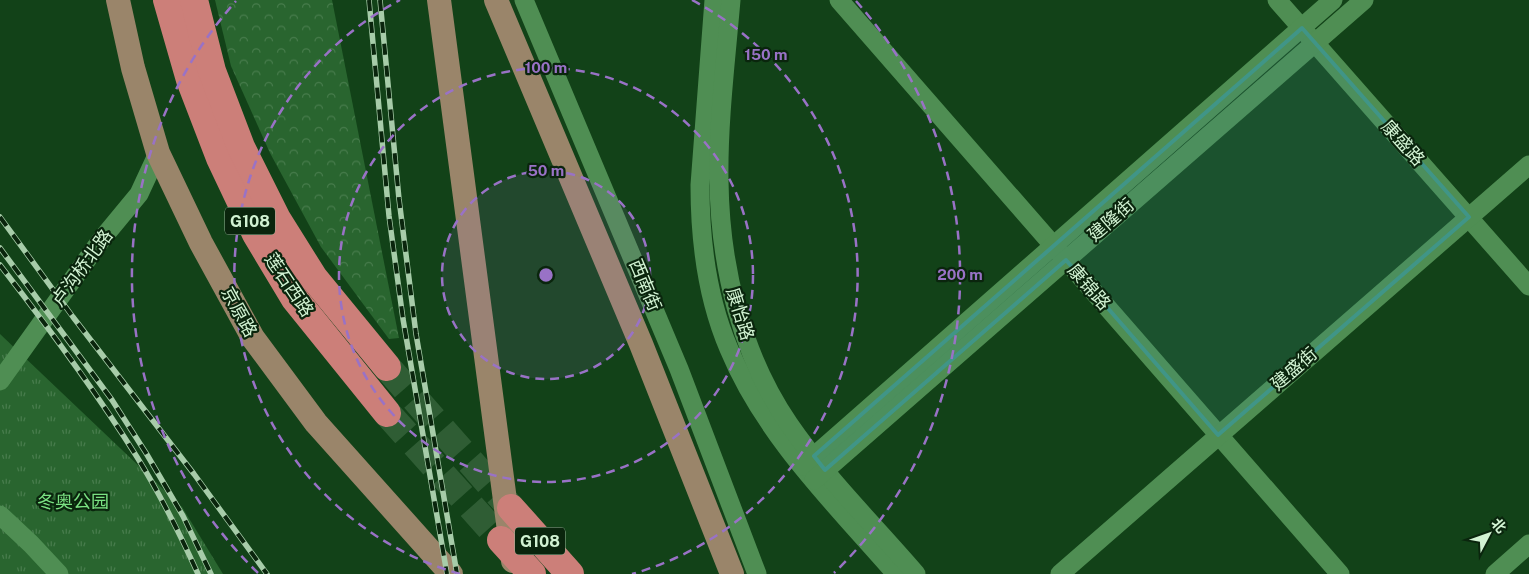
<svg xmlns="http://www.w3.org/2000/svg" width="1529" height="574" viewBox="0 0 1529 574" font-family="'Public Sans','Noto Sans SC',sans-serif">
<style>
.forest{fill:url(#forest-crowns)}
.park{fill:url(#park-tufts)}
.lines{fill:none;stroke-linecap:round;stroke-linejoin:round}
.highway-tunnel{stroke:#2f5d34;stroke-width:28;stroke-dasharray:28 14;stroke-linecap:butt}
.minor{stroke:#4f8e53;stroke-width:19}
.major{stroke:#9a856a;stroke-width:24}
.highway{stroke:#cc7f79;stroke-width:28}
.rail-casing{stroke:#a7cca9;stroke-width:5.5}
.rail{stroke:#0a250d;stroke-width:4;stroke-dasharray:11;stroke-linecap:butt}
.marked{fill:#409587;fill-opacity:0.2;stroke:#409587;stroke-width:4;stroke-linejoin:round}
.ring{fill:none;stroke:#9972c6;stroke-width:2.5;stroke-dasharray:9 6}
.labels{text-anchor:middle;stroke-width:4.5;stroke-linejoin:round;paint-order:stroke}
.shield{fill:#0a250d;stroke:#96b598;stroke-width:1}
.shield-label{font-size:16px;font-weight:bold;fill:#d2f3d3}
.street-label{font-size:18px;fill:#d2f3d3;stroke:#0a250d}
.park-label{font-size:18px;fill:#7be283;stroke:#0a250d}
.centre{fill:#9972c6;stroke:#0a250d;stroke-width:2.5}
.ring-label{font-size:15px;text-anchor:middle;font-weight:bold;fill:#9972c6;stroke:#0a250d;stroke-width:4.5;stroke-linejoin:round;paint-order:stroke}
</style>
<defs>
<pattern id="forest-crowns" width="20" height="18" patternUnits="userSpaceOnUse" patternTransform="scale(1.25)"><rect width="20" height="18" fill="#29652f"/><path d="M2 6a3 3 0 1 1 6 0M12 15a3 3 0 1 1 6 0" fill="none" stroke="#477c4c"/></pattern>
<pattern id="park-tufts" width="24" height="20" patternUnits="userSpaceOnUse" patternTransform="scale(1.25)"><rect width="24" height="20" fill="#29652f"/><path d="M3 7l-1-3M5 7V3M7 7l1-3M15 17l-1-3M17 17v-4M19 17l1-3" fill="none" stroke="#477c4c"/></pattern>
</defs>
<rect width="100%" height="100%" fill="#124218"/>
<polygon class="forest" points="215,0 332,0 399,338 389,339 321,247 270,153 231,66"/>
<polygon class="park" points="0,334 182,507 223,574 0,574"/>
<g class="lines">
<g class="highway-tunnel">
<polyline points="387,367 511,508"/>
<polyline points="387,413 501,540"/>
</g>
<g class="minor">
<polyline points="524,0 679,369 757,574"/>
<path d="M714,0L700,185C700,239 707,298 729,349C765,436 835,504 896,574"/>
<path d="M731,0C726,59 718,122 719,181C720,266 741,354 789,424C826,478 874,525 916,574"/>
<polyline points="839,0 1340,574"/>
<polyline points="1277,0 1529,286"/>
<polyline points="0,381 101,240 139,194 158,153"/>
<polyline points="803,466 1333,0"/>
<polyline points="814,480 1364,0"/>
<polyline points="0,515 31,544 59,574"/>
<polyline points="1060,574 1529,165"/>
<polyline points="1495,574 1529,544"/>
</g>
<g class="major">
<polyline points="118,0 133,68 158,153 201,243 253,338 316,423 451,574"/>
<polyline points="439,0 513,561"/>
<polyline points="496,0 641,344 732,574"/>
</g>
<g class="highway">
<polyline points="167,0 190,80 220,158 256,234 295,299 387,413"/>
<polyline points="194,0 212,71 241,147 277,219 314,278 387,367"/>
<polyline points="511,508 570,574"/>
<polyline points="501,540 532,574"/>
</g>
<defs>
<g id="rail">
<polyline points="369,0 389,216 403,319 447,574"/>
<polyline points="380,0 399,199 416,334 457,574"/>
<polyline points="0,217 73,317 194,474 267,574"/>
<polyline points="0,248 112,400 146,453 183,516 211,574"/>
<path d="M0,265C48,327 95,390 137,457C160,494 180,534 198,574"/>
</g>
</defs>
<use href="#rail" class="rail-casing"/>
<use href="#rail" class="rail"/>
</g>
<path class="marked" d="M1302,28L1469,217L1218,435L1066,260L825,470L814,456Z"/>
<circle cx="546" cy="275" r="104" fill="#9972c6" fill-opacity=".12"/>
<g class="ring">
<circle cx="546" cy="275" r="104"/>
<circle cx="546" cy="275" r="207"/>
<path d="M460 574A311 311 0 0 1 400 0M692 0A311 311 0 0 1 632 574"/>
<path d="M258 573A414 414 0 0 1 236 1M856 1A414 414 0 0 1 834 573"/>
</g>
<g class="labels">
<g class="shield">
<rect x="225" y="207.5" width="50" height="27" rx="4"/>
<rect x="515" y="527.5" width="50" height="27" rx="4"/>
</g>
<g class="shield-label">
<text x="250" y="227">G108</text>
<text x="540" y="547">G108</text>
</g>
<g class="street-label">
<text transform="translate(1403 143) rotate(48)" y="6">康盛路</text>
<text transform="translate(1111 220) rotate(-41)" y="6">建隆街</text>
<text transform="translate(82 268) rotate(-54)" y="6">卢沟桥北路</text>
<text transform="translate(289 285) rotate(56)" y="6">莲石西路</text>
<text transform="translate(645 285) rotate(67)" y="6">西南街</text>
<text transform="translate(1089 287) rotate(49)" y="6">康锦路</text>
<text transform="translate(239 312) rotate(61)" y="6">京原路</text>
<text transform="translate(740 314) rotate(73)" y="6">康怡路</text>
<text transform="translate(1294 369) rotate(-41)" y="6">建盛街</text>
</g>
<g class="park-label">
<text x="73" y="508">冬奥公园</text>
</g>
</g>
<circle cx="546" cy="275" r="8" class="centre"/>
<g class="ring-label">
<text x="766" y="60">150 m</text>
<text x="546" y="73">100 m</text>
<text x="546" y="176">50 m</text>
<text x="960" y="280">200 m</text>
</g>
<g transform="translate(1489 534) rotate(49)" stroke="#0a250d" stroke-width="4" paint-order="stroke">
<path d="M0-4L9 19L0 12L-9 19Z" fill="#d2f3d3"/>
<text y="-8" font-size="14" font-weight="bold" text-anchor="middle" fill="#d2f3d3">北</text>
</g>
</svg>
